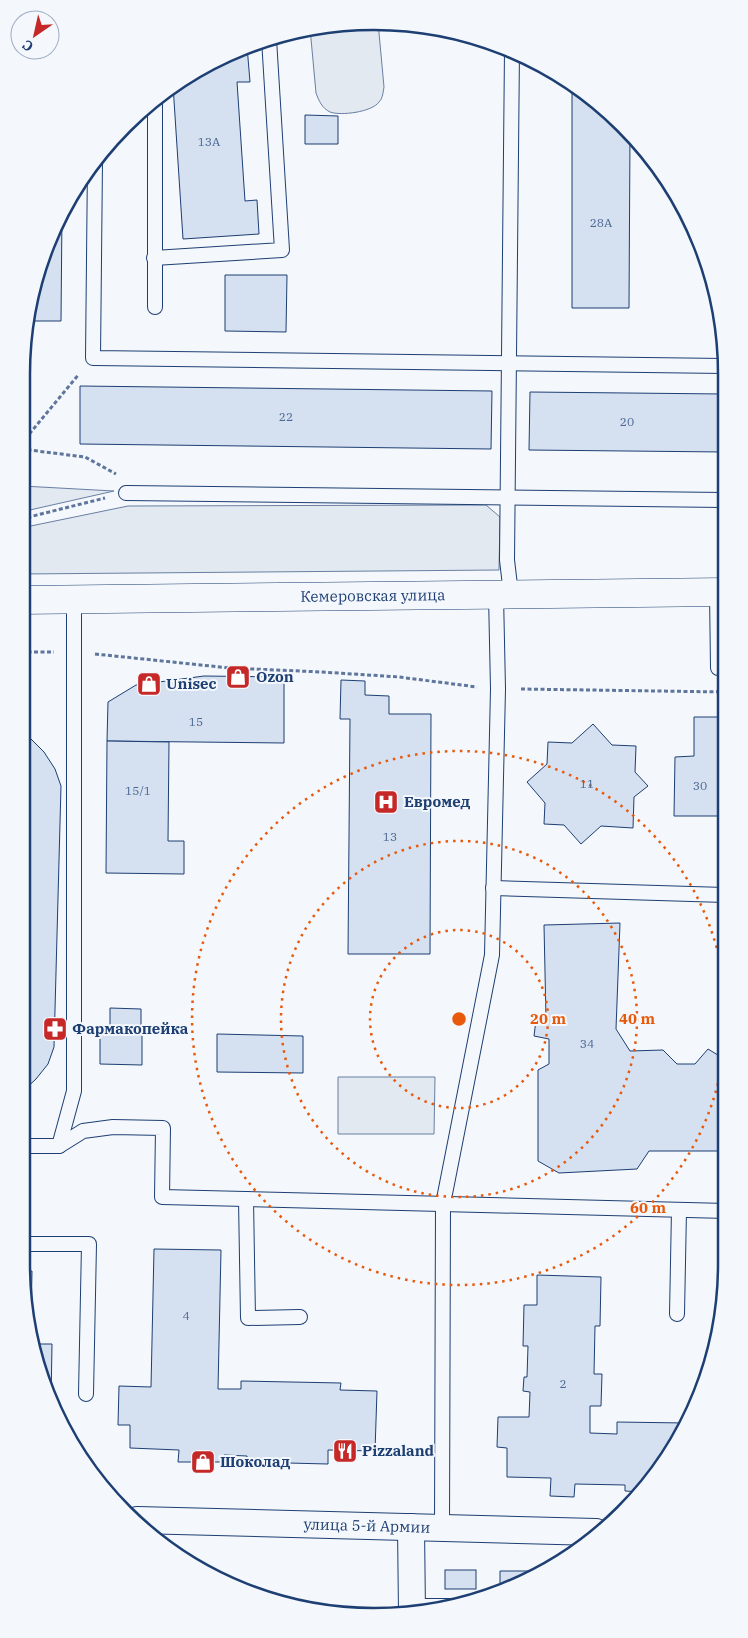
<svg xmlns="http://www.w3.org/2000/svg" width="748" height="1638" viewBox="0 0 748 1638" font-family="'IBM Plex Serif',serif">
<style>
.green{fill:#e3e9f0;stroke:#687fa3}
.building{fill:#d5e0f0;stroke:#1d3f73}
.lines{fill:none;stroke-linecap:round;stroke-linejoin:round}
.service-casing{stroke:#1d3f73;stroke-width:16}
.minor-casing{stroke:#1d3f73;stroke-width:28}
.secondary-casing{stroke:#1d3f73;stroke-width:29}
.path{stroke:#5e769c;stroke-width:3;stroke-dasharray:4 2.5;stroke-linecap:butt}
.service{stroke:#f4f7fb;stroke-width:14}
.minor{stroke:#f4f7fb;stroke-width:26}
.secondary{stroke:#f4f7fb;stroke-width:28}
.ring{fill:none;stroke:#e8590c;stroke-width:2.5;stroke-dasharray:2.5 5}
.labels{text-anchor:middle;stroke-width:4;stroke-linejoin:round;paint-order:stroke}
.number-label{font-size:12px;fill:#4b6792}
.street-label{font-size:15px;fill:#1d3f73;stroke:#f4f7fb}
.poi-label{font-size:15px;font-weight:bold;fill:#1d3f73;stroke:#f4f7fb;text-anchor:start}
.rim{fill:none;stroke:#1d3f73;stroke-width:2.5}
.centre{fill:#e8590c;stroke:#f4f7fb;stroke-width:2.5}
.ring-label{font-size:15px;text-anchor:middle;font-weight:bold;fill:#e8590c;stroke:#f4f7fb;stroke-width:4;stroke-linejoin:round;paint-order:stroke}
</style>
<rect width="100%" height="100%" fill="#f4f7fb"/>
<g class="green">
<path d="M374,21L378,22L384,87C383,92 383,98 379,102C372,112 341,116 330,112C322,108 319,101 316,93L310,28Z"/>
<polygon points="22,486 114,491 21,512"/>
<polygon points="486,505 500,517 499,570 21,574 21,528 128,506"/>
<polygon points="338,1077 435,1077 434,1134 338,1134"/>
</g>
<g class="building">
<polygon points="247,46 250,82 237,82 245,201 257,200 259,234 183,239 173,85 239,48"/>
<polygon points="572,85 589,94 630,135 629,308 572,308"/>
<polygon points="305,115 338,116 338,144 305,144"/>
<polygon points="62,213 61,321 26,321 28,305 48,239"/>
<polygon points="225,275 287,275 286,332 225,331"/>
<polygon points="80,386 492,391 491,449 80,444"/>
<polygon points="530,392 724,394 724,452 529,450"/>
<polygon points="204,676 284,677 284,743 107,741 108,702 136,685"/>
<polygon points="341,680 365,681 365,695 389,696 389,714 431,714 430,954 348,954 350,719 340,719"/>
<polygon points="694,717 725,717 725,816 674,816 675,757 694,756"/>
<polygon points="593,724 612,745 636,746 635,772 648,786 634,797 633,828 601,826 581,844 564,825 544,824 545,803 527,782 547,764 548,742 572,743"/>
<polygon points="21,733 31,739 44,752 55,769 61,786 54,1047 48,1064 36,1079 21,1093"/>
<polygon points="107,741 169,742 168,841 184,841 184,874 106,873"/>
<polygon points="620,923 616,1029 630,1051 663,1050 677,1064 695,1064 708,1049 726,1060 726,1151 649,1151 637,1169 559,1173 538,1161 538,1070 549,1064 549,1039 534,1036 536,1020 546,1019 544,925"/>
<polygon points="110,1008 141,1009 141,1027 110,1027"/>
<polygon points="100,1033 142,1034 142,1065 100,1064"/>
<polygon points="217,1034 303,1036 303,1073 217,1072"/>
<polygon points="154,1249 221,1250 218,1389 241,1389 241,1381 341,1383 340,1390 377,1391 375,1451 328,1450 328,1464 247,1462 247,1456 224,1455 224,1462 178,1462 179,1450 130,1448 130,1425 118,1425 119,1386 151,1387"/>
<polygon points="22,1271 32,1271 31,1324"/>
<polygon points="537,1275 601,1277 600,1326 595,1326 594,1374 602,1374 601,1406 590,1406 590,1433 617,1434 617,1422 685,1423 642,1492 625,1491 625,1485 575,1484 574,1497 550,1496 551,1478 507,1477 507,1448 497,1447 498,1417 529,1417 530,1392 523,1391 524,1377 527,1377 528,1346 523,1346 524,1305 537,1305"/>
<polygon points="34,1344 52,1344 51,1401 40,1378"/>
<polygon points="53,1407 61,1407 61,1423"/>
<rect x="445" y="1570" width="31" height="19"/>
<polygon points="500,1571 547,1571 500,1588"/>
<polygon points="303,1609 364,1610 364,1616 305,1610"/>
</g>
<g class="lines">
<defs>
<g id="service">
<polyline points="95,161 93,358 724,366"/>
<polyline points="154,258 282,250 269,39"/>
<polyline points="155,307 155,100"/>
<polyline points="126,493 724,500"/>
<polyline points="717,593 718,668"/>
<polyline points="511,594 507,560 512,50"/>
<polyline points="493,888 725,895"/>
<polyline points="21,1146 59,1146 74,1091 74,600"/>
<polyline points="59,1146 83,1131 113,1127 163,1128 162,1197 727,1211"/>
<polyline points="246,1199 248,1318 300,1317"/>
<polyline points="21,1244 89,1244 86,1394"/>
<polyline points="677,1314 679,1210"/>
<polyline points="442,1528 443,1204 492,955 498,689 496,595"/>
<polyline points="412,1606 453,1606"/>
</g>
<g id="minor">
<path id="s1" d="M137,1520L596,1532"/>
<polyline points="411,1527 412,1613"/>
</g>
<g id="secondary">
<path id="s2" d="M21,600L725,592"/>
</g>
</defs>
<use href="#service" class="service-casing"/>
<use href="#minor" class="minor-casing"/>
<use href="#secondary" class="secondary-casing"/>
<g class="path">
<polyline points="21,444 79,374"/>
<polyline points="21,449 85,457 116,474"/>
<polyline points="21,519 105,498"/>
<polyline points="21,652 54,652"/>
<polyline points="95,654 230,668 322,672 399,677 477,687"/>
<polyline points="521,689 725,692"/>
</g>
<use href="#service" class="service"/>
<use href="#minor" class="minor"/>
<use href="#secondary" class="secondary"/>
</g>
<g class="ring">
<circle cx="459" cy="1019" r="89"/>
<circle cx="459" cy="1019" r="178"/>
<path d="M726 1024A267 267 0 1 1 726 1012"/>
</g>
<defs>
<symbol id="shop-square" viewBox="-11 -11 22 22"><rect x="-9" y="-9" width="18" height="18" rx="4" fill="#c62828" stroke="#f4f7fb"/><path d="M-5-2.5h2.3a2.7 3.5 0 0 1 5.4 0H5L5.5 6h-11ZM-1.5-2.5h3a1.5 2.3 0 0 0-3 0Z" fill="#fff"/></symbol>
<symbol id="hospital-square" viewBox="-11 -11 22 22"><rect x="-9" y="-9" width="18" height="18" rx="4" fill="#c62828" stroke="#f4f7fb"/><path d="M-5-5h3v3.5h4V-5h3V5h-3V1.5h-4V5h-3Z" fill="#fff"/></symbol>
<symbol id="pharmacy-square" viewBox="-11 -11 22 22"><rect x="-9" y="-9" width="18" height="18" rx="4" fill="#c62828" stroke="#f4f7fb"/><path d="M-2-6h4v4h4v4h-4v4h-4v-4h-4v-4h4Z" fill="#fff"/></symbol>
<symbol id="restaurant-square" viewBox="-11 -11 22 22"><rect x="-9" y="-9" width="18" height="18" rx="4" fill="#c62828" stroke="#f4f7fb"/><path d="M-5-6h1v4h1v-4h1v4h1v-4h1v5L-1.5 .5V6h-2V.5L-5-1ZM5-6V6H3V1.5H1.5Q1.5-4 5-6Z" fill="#fff"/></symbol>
</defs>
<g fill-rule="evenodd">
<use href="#shop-square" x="224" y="663" width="28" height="28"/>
<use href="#shop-square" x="135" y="670" width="28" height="28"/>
<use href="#hospital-square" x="372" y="788" width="28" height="28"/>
<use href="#pharmacy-square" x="41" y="1015" width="28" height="28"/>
<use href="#restaurant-square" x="331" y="1437" width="28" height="28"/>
<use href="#shop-square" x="189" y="1448" width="28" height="28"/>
</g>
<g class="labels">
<g class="number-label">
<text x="209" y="146">13А</text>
<text x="601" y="227">28А</text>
<text x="286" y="421">22</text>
<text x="627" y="426">20</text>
<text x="196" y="726">15</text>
<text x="587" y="788">11</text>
<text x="700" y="790">30</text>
<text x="138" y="795">15/1</text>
<text x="390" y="841">13</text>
<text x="587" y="1048">34</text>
<text x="186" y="1320">4</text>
<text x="563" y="1388">2</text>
</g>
<g class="street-label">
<text dy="5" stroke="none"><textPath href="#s2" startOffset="352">Кемеровская улица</textPath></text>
<text dy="5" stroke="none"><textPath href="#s1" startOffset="230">улица 5-й Армии</textPath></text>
</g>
<g class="poi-label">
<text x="256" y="682">Ozon</text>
<text x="166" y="689">Unisec</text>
<text x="404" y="807">Евромед</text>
<text x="72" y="1034">Фармакопейка</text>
<text x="362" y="1456">Pizzaland</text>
<text x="220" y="1467">Шоколад</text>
</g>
</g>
<path d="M0 0H748V1638H0ZM374 30H374A344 344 0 0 1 718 374V1264A344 344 0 0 1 374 1608H374A344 344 0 0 1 30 1264V374A344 344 0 0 1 374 30Z" fill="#f4f7fb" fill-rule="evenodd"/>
<path class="rim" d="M374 30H374A344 344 0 0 1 718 374V1264A344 344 0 0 1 374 1608H374A344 344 0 0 1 30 1264V374A344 344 0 0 1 374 30Z"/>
<circle cx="459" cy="1019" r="8" class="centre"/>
<g class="ring-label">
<text x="548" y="1024">20 m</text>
<text x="637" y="1024">40 m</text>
<text x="648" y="1213">60 m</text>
</g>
<g transform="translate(35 35) rotate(214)"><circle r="24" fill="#f4f7fb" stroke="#9eadc5"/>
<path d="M0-4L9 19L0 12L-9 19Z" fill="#c62828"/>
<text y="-8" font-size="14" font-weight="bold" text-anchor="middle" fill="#1d3f73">С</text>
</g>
</svg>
